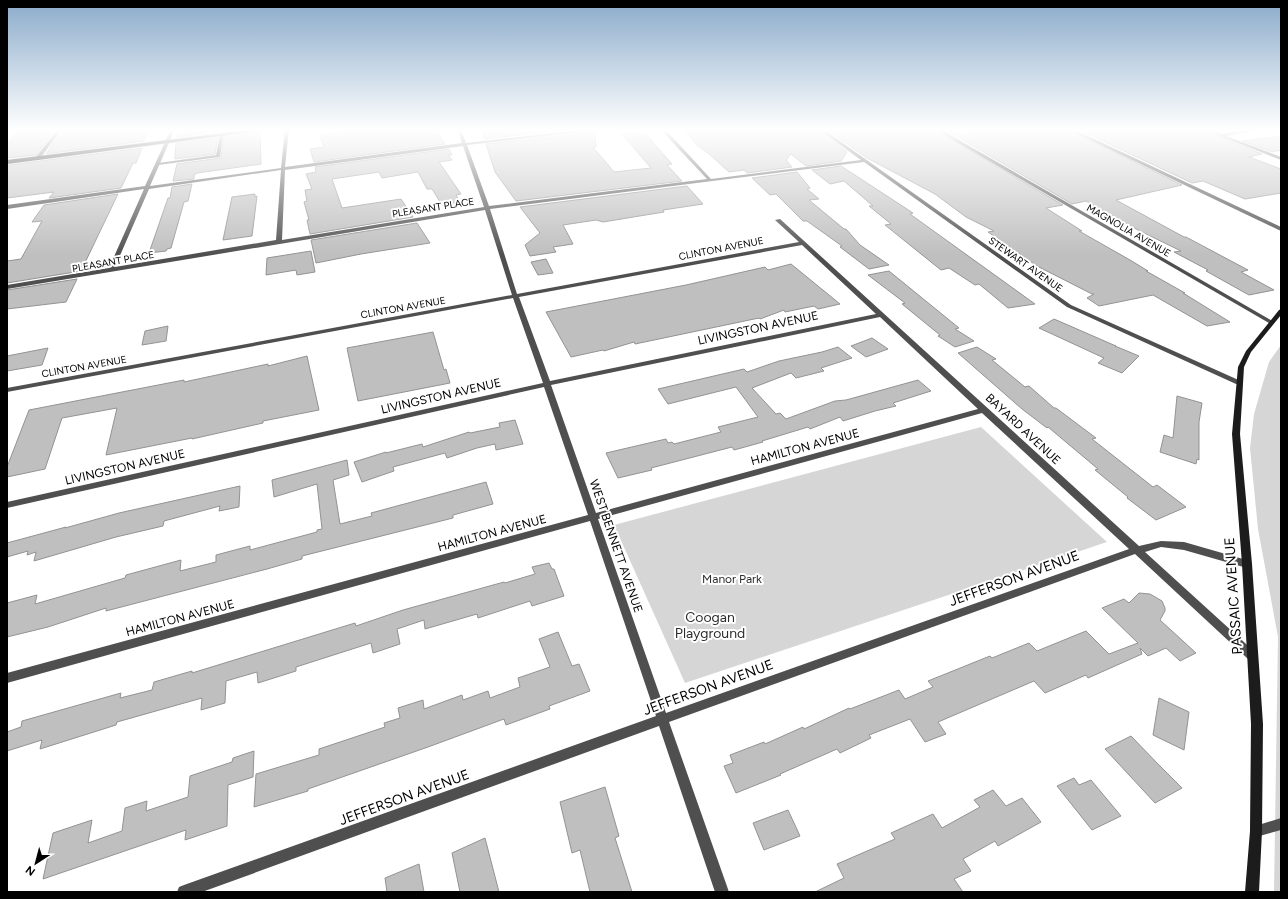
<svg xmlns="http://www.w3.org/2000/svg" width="1288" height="899" viewBox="0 0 1288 899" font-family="Figtree,sans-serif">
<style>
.green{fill:#d6d6d6}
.building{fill:#bfbfbf;stroke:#939393}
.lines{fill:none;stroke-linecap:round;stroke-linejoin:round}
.primary-casing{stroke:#dbdbdb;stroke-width:2}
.lane{fill:#4f4f4f;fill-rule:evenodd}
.street{fill:#4f4f4f;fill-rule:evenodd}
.secondary{fill:#1c1c1c;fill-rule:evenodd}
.primary{fill:#000;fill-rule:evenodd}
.labels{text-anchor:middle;stroke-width:4;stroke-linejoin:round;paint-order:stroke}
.far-street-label{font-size:10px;fill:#000;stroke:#fff}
.street-label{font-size:12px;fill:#000;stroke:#fff}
.park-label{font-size:12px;fill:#2d2d2d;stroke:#fff}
.near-street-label{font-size:14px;fill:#000;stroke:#fff}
.near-park-label{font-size:14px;fill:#2d2d2d;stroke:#fff}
</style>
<rect width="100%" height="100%" fill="#fff"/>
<g class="green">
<polygon points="1281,345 1281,892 1274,892 1278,637 1258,529 1250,448 1254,414 1269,362"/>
<polygon points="981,427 1107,542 685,683 614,525"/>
</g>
<g class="building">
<polygon points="20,129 56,129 36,155 7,158 7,143"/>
<polygon points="63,129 149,129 144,141 46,154"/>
<polygon points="178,129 241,129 177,137"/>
<polygon points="344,129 436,129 445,144 314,162 310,149 324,147 319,135 345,131"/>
<polygon points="481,129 572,129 484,139"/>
<polygon points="683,129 817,129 847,152 841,161 806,166 791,154 786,160 792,167 747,173 744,170 729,172 708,153 698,146"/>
<polygon points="826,129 933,129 1063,205 1046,208 1082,231 1079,231 1130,260 1148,271 1146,271 1185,293 1183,293 1230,322 1207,326 1153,295 1099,306 1087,298 1094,294 1092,294 1037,266 988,232 994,231 966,217 935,194 867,158"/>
<polygon points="944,129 954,129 954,134 987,129 1066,129 1182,185 1116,200 1184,237 1186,237 1248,270 1241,272 1274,290 1249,295 1206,271 1208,270 1174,252 1181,251 1138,230 1086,201 1072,204"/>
<polygon points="1077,129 1202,129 1262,154 1249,157 1281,169 1281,193 1245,199 1203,181 1192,183"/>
<polygon points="260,132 261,164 197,173 194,175 194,179 173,181 177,164 221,158 224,137"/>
<polygon points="595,132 596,147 593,147 614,172 651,168 622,134 644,132 672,164 667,165 682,181 516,201 495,172 486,144"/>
<polygon points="1281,136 1281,150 1272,152 1242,141"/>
<polygon points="218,138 215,154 175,159 176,143"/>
<polygon points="142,148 136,163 133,163 121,188 49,198 54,192 7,198 7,165"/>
<polygon points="449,149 452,155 448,155 452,160 439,162 461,194 456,195 460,202 442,205 432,189 427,189 418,172 382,178 379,172 332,179 342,208 401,199 413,217 310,234 307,220 309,220 304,202 307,201 305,190 312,189 306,174 316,172 315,167"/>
<polygon points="841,166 913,213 910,214 1035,304 1008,308 979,284 975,285 949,268 941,270 885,225 891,224 869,206 873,206 844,181 830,184 812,170"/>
<polygon points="797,172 810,188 807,189 819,199 809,200 844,229 846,229 860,245 889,265 869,269 840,247 842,246 807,221 803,221 776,194 770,195 752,178"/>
<polygon points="192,184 188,201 184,202 171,248 167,249 166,251 149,253 168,198 170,198 172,187"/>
<polygon points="687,186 703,204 663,210 664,212 603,222 596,220 563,225 573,244 553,247 556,252 530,256 525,245 540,233 520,207"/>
<polygon points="118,194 81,271 7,283 7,261 21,259 42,221 32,222 44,205"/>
<polygon points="255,194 255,197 257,196 252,236 223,240 232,197"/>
<polygon points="417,223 430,243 361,254 316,263 311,240"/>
<polygon points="311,251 315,272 297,275 296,270 266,275 267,258"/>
<polygon points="546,259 553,273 538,275 531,262"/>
<polygon points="791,264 840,304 818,309 814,306 785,312 784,310 760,319 759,318 635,344 634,342 604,351 603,350 571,357 546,312 686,285 765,267 768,270"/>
<polygon points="889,271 959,328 955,329 974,341 955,347 938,336 940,335 902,304 905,303 868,275"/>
<polygon points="77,279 66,302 7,309 7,290"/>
<polygon points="1054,319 1116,346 1115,346 1139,356 1122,373 1098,363 1104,358 1039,328"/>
<polygon points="168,326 166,341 142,345 145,331"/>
<polygon points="433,332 444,370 446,369 450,383 358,401 347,348"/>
<polygon points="872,338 888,349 866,357 851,346"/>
<polygon points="838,347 852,358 821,368 824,371 796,378 791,373 752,388 776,414 780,413 786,419 835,401 846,400 918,380 931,391 893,403 896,406 875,411 843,421 840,417 810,429 808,427 762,441 763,442 734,450 732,447 651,468 652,470 618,478 606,453 666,439 668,443 672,442 674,444 721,432 718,427 758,417 736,387 668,404 658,389 744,369 747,372 779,361 822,352"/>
<polygon points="977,347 996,359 992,360 1025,387 1029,386 1054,408 1056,408 1096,438 1092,439 1153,487 1157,485 1186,507 1156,520 1127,498 1128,497 1095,470 1098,469 1048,427 1047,428 1022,409 958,353"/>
<polygon points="48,348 42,365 7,371 7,356"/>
<polygon points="307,356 319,410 263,421 263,423 192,439 192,438 106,455 117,408 62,418 45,469 7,477 7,467 29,410 184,380 184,382 268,364 268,366"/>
<polygon points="1177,396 1202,403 1199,422 1199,460 1197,459 1196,464 1160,452 1164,435 1173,438"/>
<polygon points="515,420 523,444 496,450 495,444 477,448 447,458 445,453 393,467 394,471 362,482 354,462 386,452 386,453 422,444 423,447 469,432 470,433 500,427 499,423"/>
<polygon points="347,460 349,475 333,480 340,524 372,516 371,513 486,482 493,504 453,515 453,518 302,556 302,559 267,569 106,611 106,608 48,627 7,637 7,603 37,595 35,604 125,578 126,575 181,560 180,571 216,562 216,555 250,546 250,550 317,532 317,530 322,529 317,484 274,497 272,480"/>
<polygon points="240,486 239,507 219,511 220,506 164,521 163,526 116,537 34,561 36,552 27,555 28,551 7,557 7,543 66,527 65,528 119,513"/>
<polygon points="549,563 552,569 554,569 564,596 532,606 530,601 478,618 477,614 425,629 424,620 397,629 400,644 373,653 371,643 296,667 296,671 258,683 257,672 226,681 225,703 201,710 202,698 117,722 116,725 40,749 42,740 7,751 7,732 21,727 22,721 121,693 120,698 152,690 154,682 192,671 192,673 355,623 356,626 403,610 504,582 505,583 535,574 532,567"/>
<polygon points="1139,593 1150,594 1162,601 1165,608 1165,611 1160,620 1196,653 1180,661 1166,648 1148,656 1140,648 1142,654 1088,678 1086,675 1045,693 1034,681 938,722 946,734 925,742 910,719 869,735 871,738 840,753 837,749 780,774 781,775 736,793 724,766 733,763 730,755 764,742 765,744 803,727 804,729 849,708 850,709 899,690 905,699 933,687 928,681 990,656 992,658 1029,643 1037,651 1086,631 1109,654 1138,643 1102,608 1124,599 1129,603"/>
<polygon points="558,632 572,666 579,664 590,691 549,706 550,709 506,725 504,719 428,747 308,789 308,791 254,807 256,774 319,755 319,749 385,727 384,723 400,718 398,708 423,700 424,709 462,695 463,700 488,691 490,698 520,687 518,678 550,667 539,639"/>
<polygon points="1159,698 1189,712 1184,750 1153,735"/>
<polygon points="1131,736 1158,764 1182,788 1155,803 1105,749"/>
<polygon points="254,751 253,777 228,785 227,826 185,840 186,830 43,879 53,833 92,820 88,843 122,831 125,808 147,801 146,811 188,797 190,776 232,762 233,758"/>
<polygon points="1074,778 1079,785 1091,780 1121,816 1092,830 1057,786"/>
<polygon points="605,787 619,836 615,838 632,892 590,892 580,850 572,853 560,802"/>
<polygon points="993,790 1006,806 1022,798 1041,822 998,846 995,841 963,859 971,871 954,879 963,892 815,892 844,878 837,864 895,839 891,833 933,814 942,828 980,807 974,800"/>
<polygon points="788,810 800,836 764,850 753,823"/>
<polygon points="485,838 499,892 460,892 452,853"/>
<polygon points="419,864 424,892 387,892 385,878"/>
</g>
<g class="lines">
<defs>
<polygon id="primary" points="257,129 275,129 7,164 7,160"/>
</defs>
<use href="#primary" class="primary-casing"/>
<g class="lane">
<polygon points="220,135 223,136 220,157 158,165 156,164 158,163 216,155"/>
<polygon points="1281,818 1281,830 1256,837 1252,835 1250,831 1252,827"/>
</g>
<g class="street">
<polygon points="58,129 62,129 39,160 35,160 35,158"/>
<path d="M171,129H175L150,186L281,168L285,129H289L285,167L462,143L457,129H461L466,143L589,129H607L467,145L489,206L707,179L660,129H665L711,179L861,160L818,129H823L1071,305L1243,382L1242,384H1236L1067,307L864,162L490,209L517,294L799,242L775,220L780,219L1139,546L1161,541L1184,542L1250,561L1252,564L1250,567L1247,568L1184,550L1161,547L1145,552L1256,653L1257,656L1256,659L1252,661L1248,659L1135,554L669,722L729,892H715L659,726L202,892H177L179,887L184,885L656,716L590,521L7,683V673L588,515L544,387L7,508V502L543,383L513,298L7,392V388L512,295L485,210L7,289V285L109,268L144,189L7,209V205L145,186ZM463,146L484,207L282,240L285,170ZM281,170L276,240L115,267L149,189ZM802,245L876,314L550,381L519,297ZM880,317L978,409L596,513L551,385ZM982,413L1129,549L666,713L598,519Z"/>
<polygon points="934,129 940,129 1274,322 1273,323 1269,323"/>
<polygon points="1067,129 1073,129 1281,227 1281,231"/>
<polygon points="1203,129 1210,129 1222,134 1253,129 1267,129 1226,136 1281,157 1281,160"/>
</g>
<polygon class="secondary" points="1281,309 1281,315 1251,352 1244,367 1240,434 1252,564 1263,724 1262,831 1259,892 1245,892 1250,831 1251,724 1242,564 1232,434 1238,367 1246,351 1279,310"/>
<use href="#primary" class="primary"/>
</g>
<linearGradient id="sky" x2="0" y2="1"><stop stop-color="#8aabca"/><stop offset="0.51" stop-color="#fff"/><stop offset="1" stop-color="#fff" stop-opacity="0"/></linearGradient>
<rect width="1288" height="255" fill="url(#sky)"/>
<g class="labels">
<g class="far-street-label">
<text transform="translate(433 207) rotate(-9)" y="4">PLEASANT PLACE</text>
<text transform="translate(1129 230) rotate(30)" y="4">MAGNOLIA AVENUE</text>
<text transform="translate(721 248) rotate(-11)" y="4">CLINTON AVENUE</text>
<text transform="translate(113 261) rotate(-10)" y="4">PLEASANT PLACE</text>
<text transform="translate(1026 264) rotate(35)" y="4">STEWART AVENUE</text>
<text transform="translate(403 307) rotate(-10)" y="4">CLINTON AVENUE</text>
<text transform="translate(84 366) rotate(-10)" y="4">CLINTON AVENUE</text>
</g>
<g class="street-label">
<text transform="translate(758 328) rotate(-12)" y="4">LIVINGSTON AVENUE</text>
<text transform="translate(441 396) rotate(-13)" y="4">LIVINGSTON AVENUE</text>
<text transform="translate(1023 429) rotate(43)" y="4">BAYARD AVENUE</text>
<text transform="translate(805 447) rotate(-15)" y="4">HAMILTON AVENUE</text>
<text transform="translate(125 467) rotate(-13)" y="4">LIVINGSTON AVENUE</text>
<text transform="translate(492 533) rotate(-15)" y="4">HAMILTON AVENUE</text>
<text transform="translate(616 546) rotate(71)" y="4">WEST BENNETT AVENUE</text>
<text transform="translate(180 618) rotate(-15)" y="4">HAMILTON AVENUE</text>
</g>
<g class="park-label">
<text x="732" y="583">Manor Park</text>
</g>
<g class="near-street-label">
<text transform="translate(1014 578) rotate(-20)" y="5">JEFFERSON AVENUE</text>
<text transform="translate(1233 596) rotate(-94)" y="5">PASSAIC AVENUE</text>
<text transform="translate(708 687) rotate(-20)" y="5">JEFFERSON AVENUE</text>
<text transform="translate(404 797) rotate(-20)" y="5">JEFFERSON AVENUE</text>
</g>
<g class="near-park-label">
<text x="710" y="622">Coogan<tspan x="710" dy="16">Playground</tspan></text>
</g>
</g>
<rect width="1288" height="899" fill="none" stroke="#000000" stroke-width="16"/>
<g transform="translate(36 863) rotate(216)" stroke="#ffffff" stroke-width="3" paint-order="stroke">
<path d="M0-3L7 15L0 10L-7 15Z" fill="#000000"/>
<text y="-6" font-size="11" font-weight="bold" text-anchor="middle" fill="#000000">N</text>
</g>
</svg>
